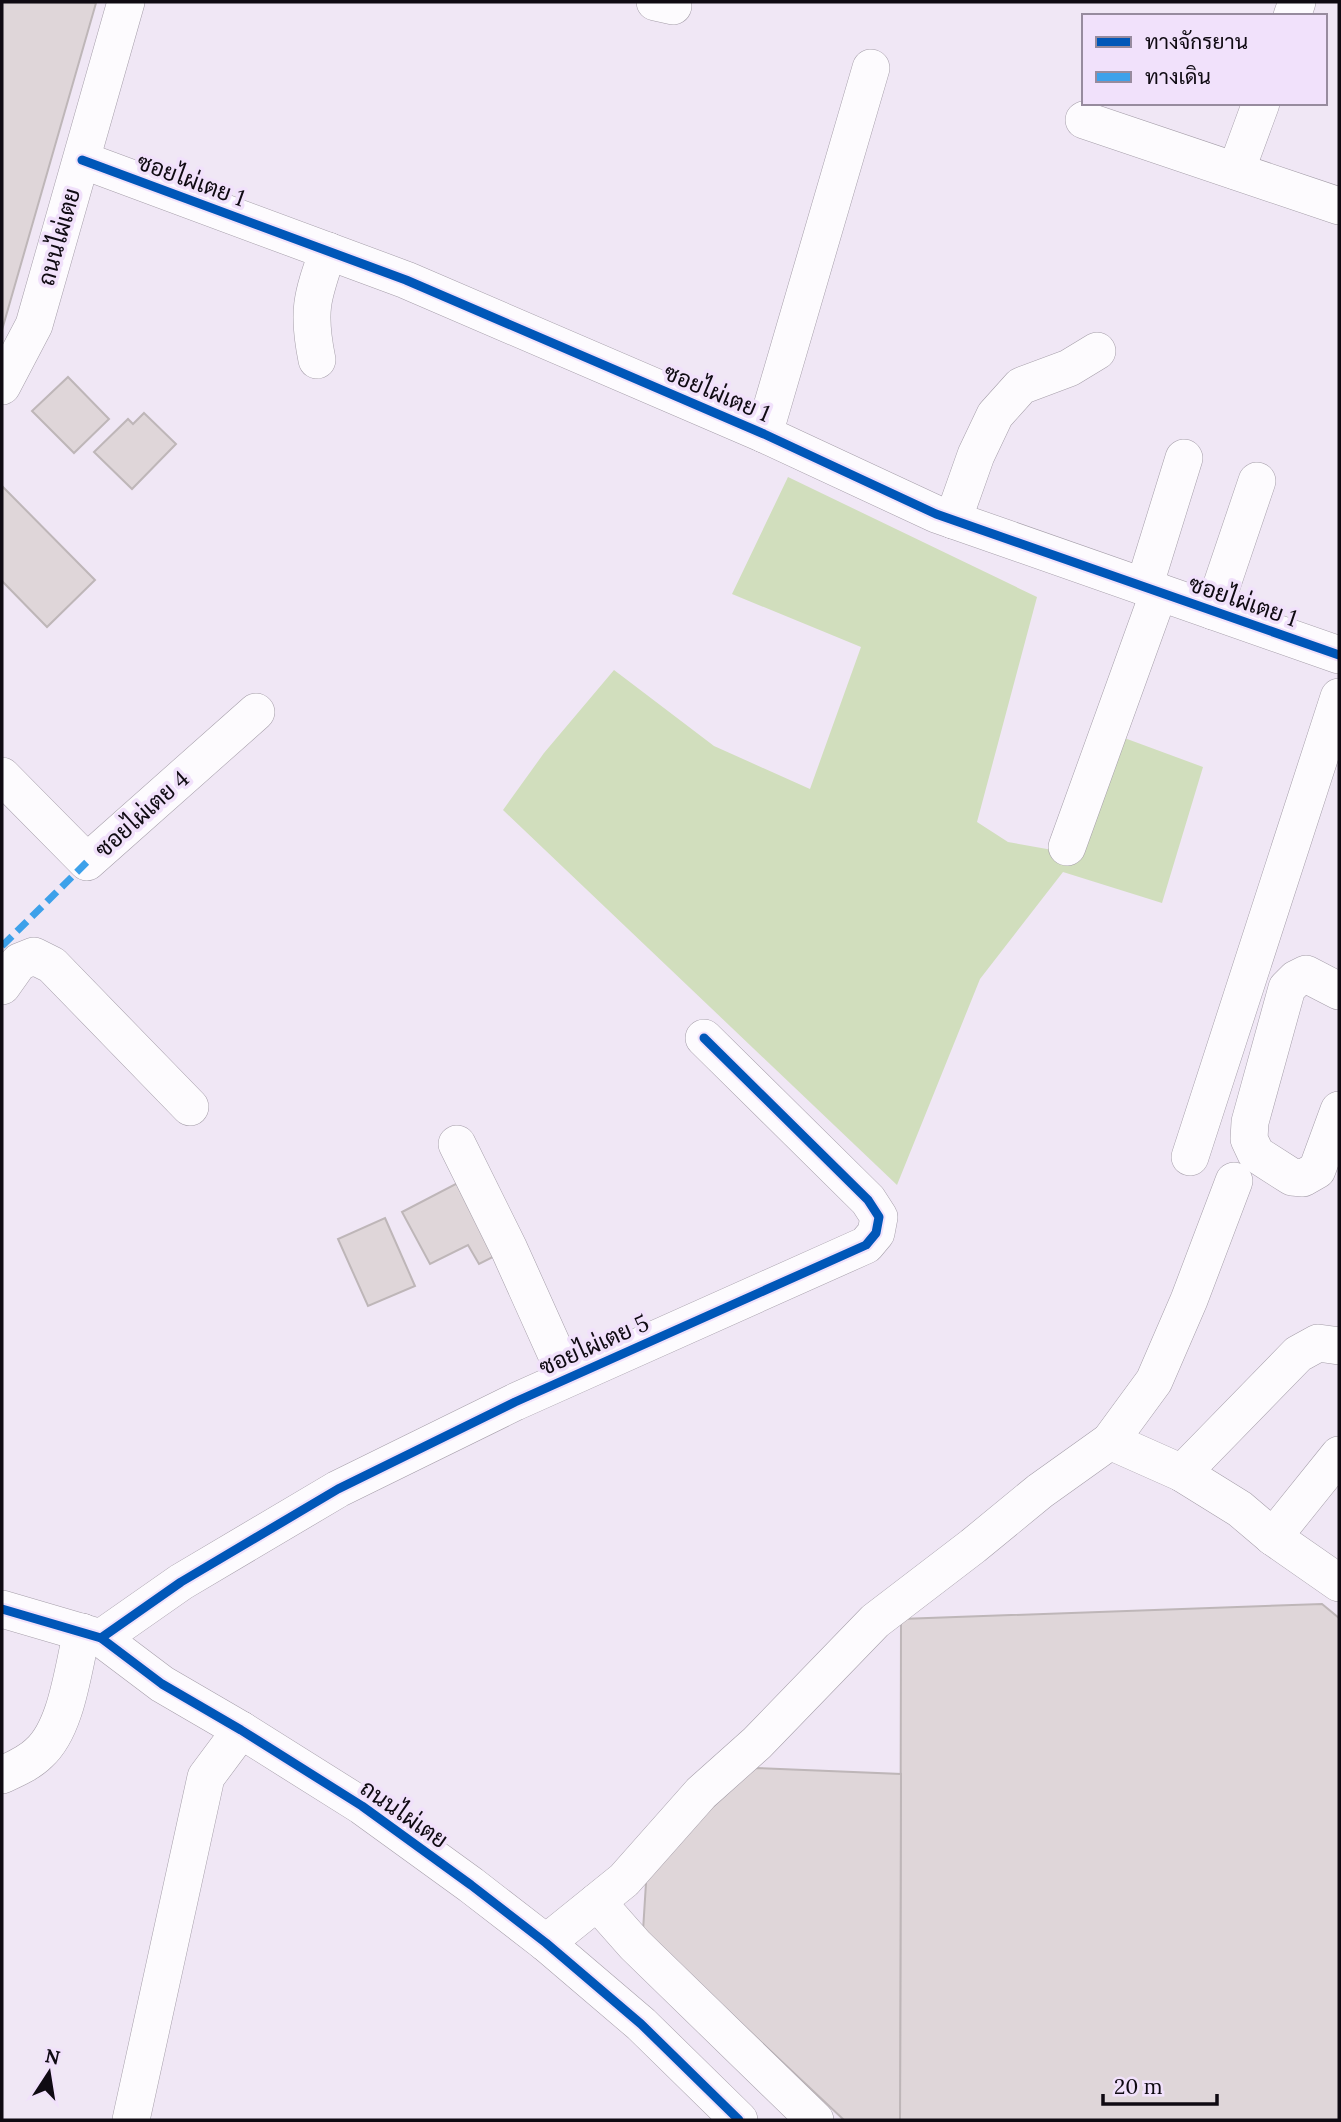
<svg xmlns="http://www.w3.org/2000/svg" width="1341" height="2122" viewBox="0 0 1341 2122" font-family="Lora,Sarabun,serif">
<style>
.green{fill:#d1debd}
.building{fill:#dfd6d9;stroke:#beb6b8;stroke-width:2}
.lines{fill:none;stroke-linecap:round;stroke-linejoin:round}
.minor-casing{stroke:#a59ea9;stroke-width:38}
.minor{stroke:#fdfbfe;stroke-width:37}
.quiet{stroke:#3da1ea;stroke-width:7;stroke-dasharray:14 7;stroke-linecap:butt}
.cycleway-casing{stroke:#f1e1fb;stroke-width:13}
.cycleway{stroke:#0057b8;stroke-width:9}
.labels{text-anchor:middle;stroke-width:7;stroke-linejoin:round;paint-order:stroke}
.street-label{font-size:23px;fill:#0f0a12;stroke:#f1e1fb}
</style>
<rect width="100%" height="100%" fill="#f0e7f5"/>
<polygon class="green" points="788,477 1037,597 977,822 1008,842 1075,854 1119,736 1203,767 1162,903 1063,872 980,979 897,1185 503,810 544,753 614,670 714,746 810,789 861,647 732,594"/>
<g class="building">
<polygon points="2,2 96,3 2,330"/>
<polygon points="68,377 109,419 74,453 32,411"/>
<polygon points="144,413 176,444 132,489 94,452 128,419 133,424"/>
<polygon points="2,486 95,580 47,627 2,581"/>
<polygon points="471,1176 509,1249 479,1264 468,1245 430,1264 402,1212"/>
<polygon points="385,1218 415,1286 368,1306 338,1239"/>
<polygon points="1322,1604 1339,1618 1339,2120 900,2120 901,1619"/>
<polygon points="755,1768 901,1774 900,2120 844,2120 643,1931 647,1867"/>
</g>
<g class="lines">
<defs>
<g id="minor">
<polyline points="655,2 673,6"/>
<polyline points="1292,16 1297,2"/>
<polyline points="1084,120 1339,206"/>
<polyline points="82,160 406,280 764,434 936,514 1339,655"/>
<polyline points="1236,171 1261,103"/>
<path d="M317,360C307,311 312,297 328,251"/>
<polyline points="2,386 34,325 126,2"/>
<polyline points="764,434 871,68"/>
<polyline points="953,520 976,455 995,415 1021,386 1069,368 1097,351"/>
<polyline points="1144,587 1184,458"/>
<polyline points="1213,611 1257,481"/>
<polyline points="2,776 87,862 256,712"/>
<polyline points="1067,847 1159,592"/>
<polyline points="2,986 19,962 34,956 52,965 190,1107"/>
<polyline points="1339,991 1306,974 1296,979 1287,988 1250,1122 1249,1139 1256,1154 1292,1177 1303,1178 1317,1170 1339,1110"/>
<polyline points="457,1144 509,1249 567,1378"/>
<polyline points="1190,1157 1339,697"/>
<polyline points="1110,1441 1182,1473 1240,1509 1273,1537 1339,1583"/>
<polyline points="1182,1473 1298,1354 1318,1343 1339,1346"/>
<polyline points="1273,1537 1339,1455"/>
<polyline points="2,1609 101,1638 162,1684 241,1730 362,1806 471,1885 546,1943 641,2024 739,2120"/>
<polyline points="101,1638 181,1582 338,1489 515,1402 866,1245 876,1233 879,1217 868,1200 704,1038"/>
<path d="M2,1775C15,1769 29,1763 39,1753C67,1728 73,1668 82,1632"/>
<polyline points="597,1902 635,1945 815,2120"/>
<polyline points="546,1943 624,1880 701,1793 757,1743 875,1621 973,1546 1040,1491 1110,1441 1154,1381 1189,1300 1234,1181"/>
<polyline points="131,2120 206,1777 241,1730"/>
</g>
</defs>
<use href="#minor" class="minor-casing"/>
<use href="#minor" class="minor"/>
<polyline class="quiet" points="2,946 87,862"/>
<defs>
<g id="cycleway">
<polyline points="82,160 406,280 764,434 936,514 1339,655"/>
<polyline points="2,1609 101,1638 162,1684 241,1730 362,1806 471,1885 546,1943 641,2024 739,2120"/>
<polyline points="101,1638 181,1582 338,1489 515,1402 866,1245 876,1233 879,1217 868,1200 704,1038"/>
</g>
</defs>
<use href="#cycleway" class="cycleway-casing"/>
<use href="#cycleway" class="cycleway"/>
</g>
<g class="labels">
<g class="street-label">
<text transform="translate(191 180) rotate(20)" y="8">ซอยไผ่เตย 1</text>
<text transform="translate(59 237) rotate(-74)" y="8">ถนนไผ่เตย</text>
<text transform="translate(717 393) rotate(23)" y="8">ซอยไผ่เตย 1</text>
<text transform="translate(1243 601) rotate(19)" y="8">ซอยไผ่เตย 1</text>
<text transform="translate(142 814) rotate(-42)" y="8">ซอยไผ่เตย 4</text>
<text transform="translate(594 1345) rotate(-24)" y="8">ซอยไผ่เตย 5</text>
<text transform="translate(404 1814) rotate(35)" y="8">ถนนไผ่เตย</text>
</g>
</g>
<rect width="1341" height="2122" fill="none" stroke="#0f0a12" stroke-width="7"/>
<rect x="1082" y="14" width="245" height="91" fill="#f1e1fb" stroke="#978b9e" stroke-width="2"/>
<rect x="1096" y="37" width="35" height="10" fill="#0057b8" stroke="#978b9e" stroke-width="2"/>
<text x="1145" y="49" font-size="21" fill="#0f0a12">ทางจักรยาน</text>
<rect x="1096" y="72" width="35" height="10" fill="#3da1ea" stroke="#978b9e" stroke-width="2"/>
<text x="1145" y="84" font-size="21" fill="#0f0a12">ทางเดิน</text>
<g transform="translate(49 2073) rotate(12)" stroke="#f1e1fb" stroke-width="5" paint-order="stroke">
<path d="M0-5L12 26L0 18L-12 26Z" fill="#0f0a12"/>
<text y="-10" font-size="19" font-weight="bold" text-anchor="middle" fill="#0f0a12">N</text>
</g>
<path d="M1103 2094v10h114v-10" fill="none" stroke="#0f0a12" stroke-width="3.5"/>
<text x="1114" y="2094" font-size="21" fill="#0f0a12" stroke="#f1e1fb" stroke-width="5" paint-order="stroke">20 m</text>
</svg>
